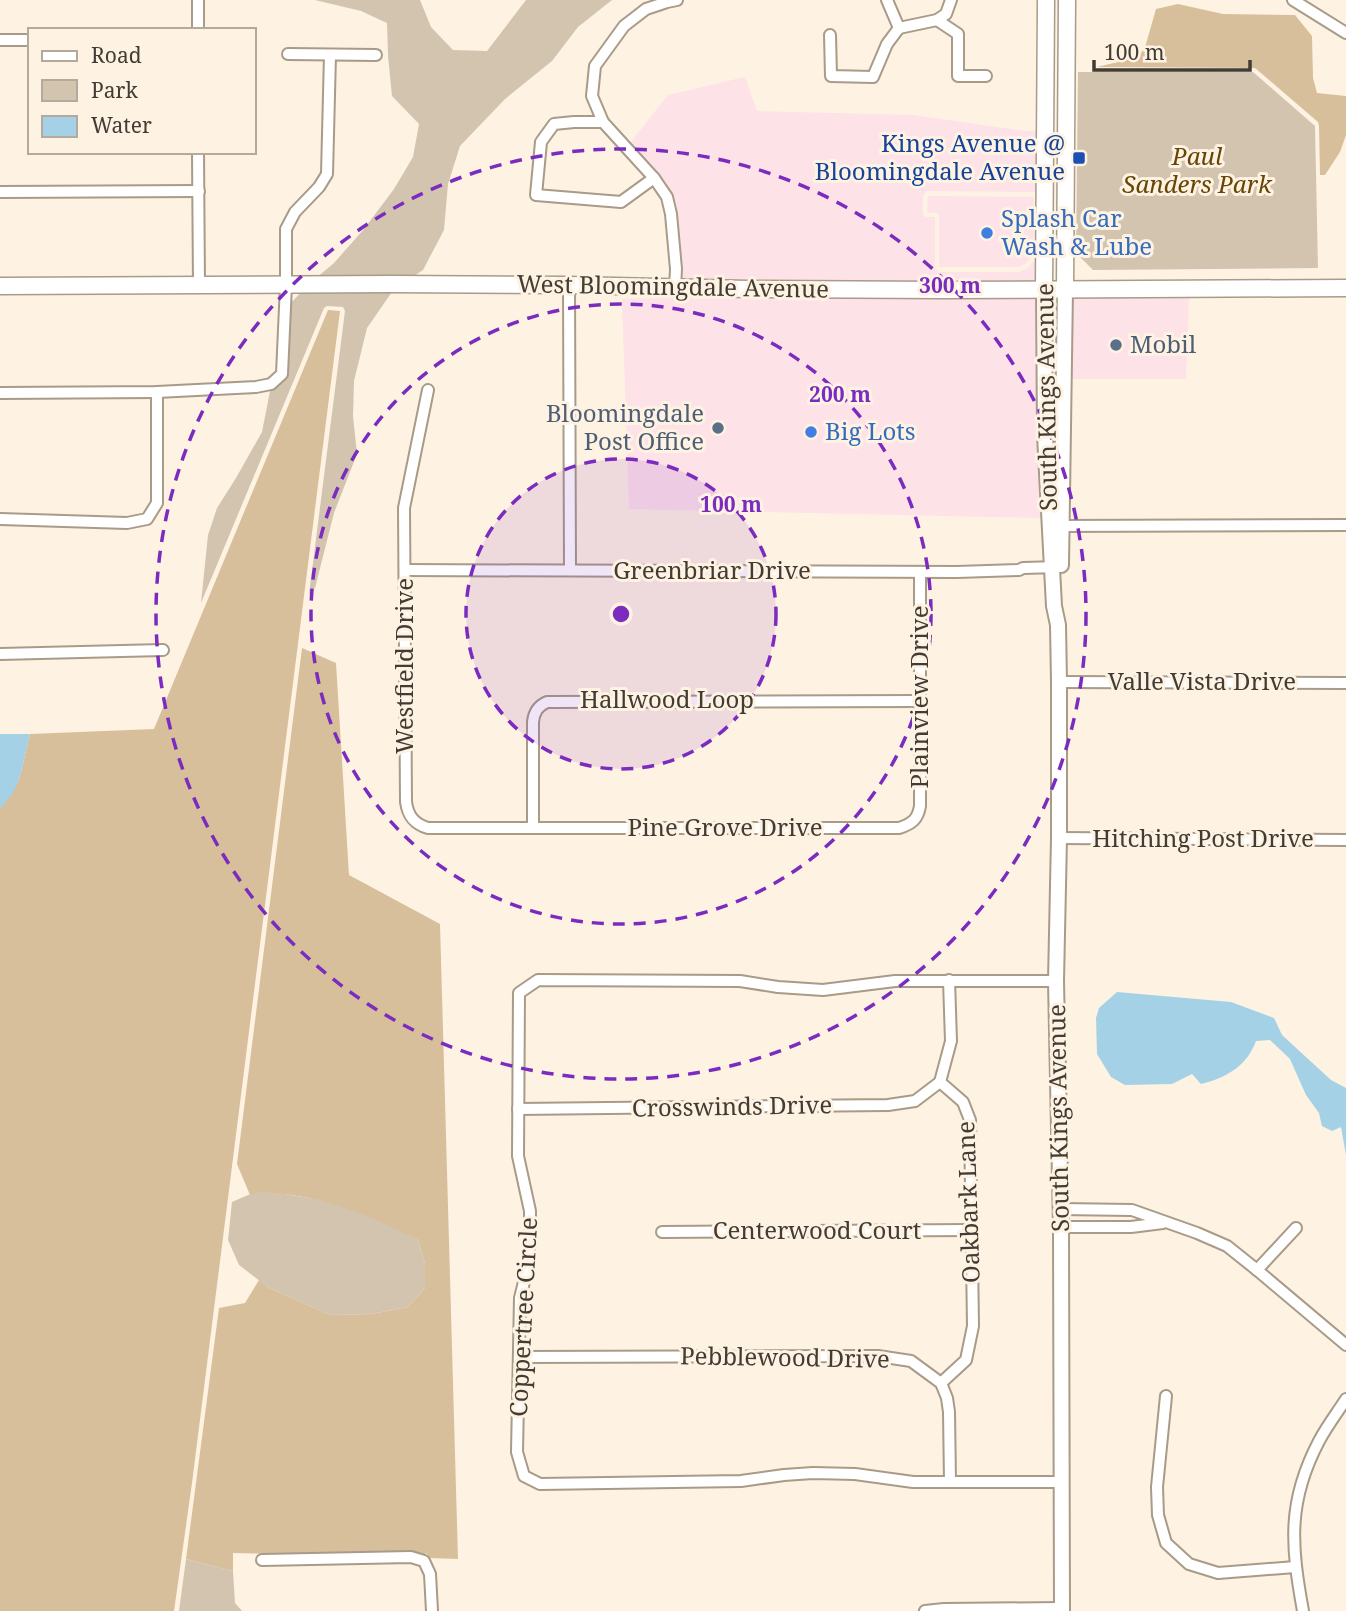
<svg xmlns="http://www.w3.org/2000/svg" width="1346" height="1611" viewBox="0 0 1346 1611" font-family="'Noto Serif',serif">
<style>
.commercial{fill:#fde2e8;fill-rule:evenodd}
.green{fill:#d3c4af}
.forest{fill:#d8bf9c}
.water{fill:#a4d1e5}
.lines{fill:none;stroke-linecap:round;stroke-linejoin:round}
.minor-casing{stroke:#a89b88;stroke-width:14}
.tertiary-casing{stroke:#a89b88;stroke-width:18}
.secondary-casing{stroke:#a89b88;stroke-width:19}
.minor{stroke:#fff;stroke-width:10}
.tertiary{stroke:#fff;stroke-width:14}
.secondary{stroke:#fff;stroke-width:16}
.ring{fill:none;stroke:#7b2cbf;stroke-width:3.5;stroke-dasharray:12 9}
.transit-dot{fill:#1a4fb4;stroke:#fef2e2;stroke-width:2.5}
.shop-dot{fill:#3f7fe0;stroke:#fef2e2;stroke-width:2.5}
.service-dot{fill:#5c6f8a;stroke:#fef2e2;stroke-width:2.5}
.labels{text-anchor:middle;stroke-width:6;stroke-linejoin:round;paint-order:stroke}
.transit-label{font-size:24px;fill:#164399;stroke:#fef2e2;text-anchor:end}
.park-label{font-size:24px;font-style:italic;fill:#664505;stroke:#fef2e2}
.shop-label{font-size:24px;fill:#366cbe;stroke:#fef2e2;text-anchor:start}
.street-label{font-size:24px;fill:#423c34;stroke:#fef2e2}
.service-label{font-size:24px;fill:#4e5e75;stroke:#fef2e2;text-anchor:start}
.centre{fill:#7b2cbf;stroke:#fef2e2;stroke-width:3.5}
.ring-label{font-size:21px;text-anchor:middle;font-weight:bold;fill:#7b2cbf;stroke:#fef2e2;stroke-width:6;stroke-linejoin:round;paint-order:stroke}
</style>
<rect width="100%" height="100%" fill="#fef2e2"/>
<g class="commercial">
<path d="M745,77L757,111L913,115L1025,131H1040L1039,284L681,282L677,214L672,196L656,170L630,143L668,95ZM927,191L1035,192L1037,194V257L1034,261L1028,268L1019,272H938L935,267V217H926L923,214V196Z"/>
<polygon points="928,196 1034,197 1034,250 1031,258 1025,264 1018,267 939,267 939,216 937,213 927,212"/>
<polygon points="676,294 1039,296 1044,518 629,509 622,299 676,297"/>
<polygon points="1070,296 1189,296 1186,379 1070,379"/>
</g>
<g class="green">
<polygon points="315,0 420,0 431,27 453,50 487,51 526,0 612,0 578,27 552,61 505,99 460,146 448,184 444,230 423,270 411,278 315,279 334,263 364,229 394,189 413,157 419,124 392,96 388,56 387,23 361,11"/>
<polygon points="1078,72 1253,72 1315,126 1318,268 1093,270 1076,253"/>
<polygon points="302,291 392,292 367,328 354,381 353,416 357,454 334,513 315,588 309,594 345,311 343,307 327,306 324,308 201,603 208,535 217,508 236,478 262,432 270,391 285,379 287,375 291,303"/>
<path d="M257,1191C295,1195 334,1200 369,1216C386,1223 402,1232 418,1240L425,1263V1288L408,1307L371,1314L330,1315L269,1288L239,1265L228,1240L232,1202Z"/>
<polygon points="186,1559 233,1571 235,1603 242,1611 179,1611"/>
</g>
<g class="forest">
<polygon points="1178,4 1223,14 1295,15 1312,36 1313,78 1317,93 1346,96 1346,135 1340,152 1325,175 1320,175 1319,126 1318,122 1255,68 1097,67 1139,57 1146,44 1156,9"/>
<polygon points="328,310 340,311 192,1483 174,1611 0,1611 0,808 19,780 30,734 154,729"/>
<path d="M302,648L336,663L349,875L440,924L458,1559L430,1558L426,1553L424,1555L410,1551L278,1554L233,1553V1571L186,1559L219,1308L245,1303L259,1280L269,1288L330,1315L371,1314L408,1307L425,1288V1263L418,1240C373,1218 333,1199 282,1194C271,1193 260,1190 250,1195L237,1164Z"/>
</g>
<g class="water">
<polygon points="0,734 30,734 19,780 12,794 0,809"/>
<path d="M1117,992L1231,1002L1274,1018L1282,1035L1331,1080L1346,1088V1155L1341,1127L1332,1131L1322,1126L1319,1113L1306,1095L1290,1059L1270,1040L1256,1041C1247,1066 1226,1078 1201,1084L1192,1074L1172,1084L1125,1085L1111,1077L1097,1054L1096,1018L1099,1008Z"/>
</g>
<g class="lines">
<defs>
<g id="minor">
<polyline points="887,0 899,28"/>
<polyline points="1293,0 1346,33"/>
<polyline points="937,20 958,34 958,76 986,76"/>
<polyline points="899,28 937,20 946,14 951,0"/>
<polyline points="198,30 198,0"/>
<polyline points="830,35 831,76 873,77 887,44 899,28"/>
<polyline points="0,40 30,40"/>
<polyline points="288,54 376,55"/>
<polyline points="603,122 574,122 554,124 541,142 536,195 621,202 654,178"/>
<polyline points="198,152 199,286"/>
<polyline points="0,192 199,191"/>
<polyline points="569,285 570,570"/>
<polyline points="675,288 676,269 671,214 667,197 654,178 603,122 592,96 595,66 624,26 646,9 667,2 677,0"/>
<path d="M428,390L404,508L406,802C408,816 414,824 428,828H899C912,824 918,819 920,806V572"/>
<polyline points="0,393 157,392 256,387 271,384 282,374 286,285 286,229 295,212 319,187 327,174 330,55"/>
<polyline points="0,519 127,523 147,519 157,503 157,392"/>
<polyline points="1055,526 1346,525"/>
<polyline points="405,570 957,572 1019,570 1023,568 1059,567"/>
<polyline points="0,654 163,650"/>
<polyline points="1059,682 1346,683"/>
<path d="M533,828V722C534,712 538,706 547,702L920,701"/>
<polyline points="1059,838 1346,840"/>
<polyline points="1056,981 895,981 823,990 778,987 740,981 538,980 519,993 518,1156 530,1211 530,1241 526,1274 520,1298 517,1452 524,1476 540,1484 741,1481 784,1475 813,1473 855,1474 913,1482 1061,1482"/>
<polyline points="940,1082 963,1102 970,1120 973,1326 966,1360 941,1383"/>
<polyline points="940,1082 951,1041 949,980"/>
<polyline points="518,1109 888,1105 915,1101 940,1082"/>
<polyline points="1060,1209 1132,1210 1197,1233 1227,1246 1257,1270 1346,1345"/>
<polyline points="1061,1227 1131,1227 1163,1223"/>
<polyline points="662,1232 971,1230"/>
<polyline points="1257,1270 1296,1228"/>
<polyline points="520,1357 878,1356 911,1361 941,1383 947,1398 949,1412 950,1482"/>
<polyline points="1166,1396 1157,1487 1158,1515 1166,1543 1189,1564 1218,1573 1295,1567"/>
<polyline points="262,1560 411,1557 424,1561 430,1574 432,1611"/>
<polyline points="925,1611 944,1609 1062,1608"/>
<path d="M1303,1611C1291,1545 1287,1502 1319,1441C1327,1426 1337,1413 1346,1399"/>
</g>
<g id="tertiary">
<polyline points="1044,290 1045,435 1054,606 1058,625 1059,682 1059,838 1056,981 1061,1227 1062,1611"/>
<polyline points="1061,565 1065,290"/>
</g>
<g id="secondary">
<polyline points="0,286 391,284 569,285 748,289 943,290 1346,288"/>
<polyline points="1044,290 1046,0"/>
<polyline points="1065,290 1067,0"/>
</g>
</defs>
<use href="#minor" class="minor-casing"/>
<use href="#tertiary" class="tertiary-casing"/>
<use href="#secondary" class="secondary-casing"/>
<use href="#minor" class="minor"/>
<use href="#tertiary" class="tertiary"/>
<use href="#secondary" class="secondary"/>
</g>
<circle cx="621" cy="614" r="155" fill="#7b2cbf" fill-opacity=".12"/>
<g class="ring">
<circle cx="621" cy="614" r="155"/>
<circle cx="621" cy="614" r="310"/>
<circle cx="621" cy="614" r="465"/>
</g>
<rect class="transit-dot" x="1072" y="151" width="14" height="14" rx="3.5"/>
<g class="shop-dot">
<circle cx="987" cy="233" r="7"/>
<circle cx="811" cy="432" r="7"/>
</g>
<g class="service-dot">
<circle cx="1116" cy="345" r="7"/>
<circle cx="718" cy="428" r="7"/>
</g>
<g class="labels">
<g class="transit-label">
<text x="1065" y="152">Kings Avenue @<tspan x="1065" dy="28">Bloomingdale Avenue</tspan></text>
</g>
<g class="park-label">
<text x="1197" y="165">Paul<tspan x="1197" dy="28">Sanders Park</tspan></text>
</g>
<g class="shop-label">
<text x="1001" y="227">Splash Car<tspan x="1001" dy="28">Wash &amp; Lube</tspan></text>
<text x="825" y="440">Big Lots</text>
</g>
<g class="street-label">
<text transform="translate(673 287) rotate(1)" y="8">West Bloomingdale Avenue</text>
<text transform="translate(1047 397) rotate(-91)" y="8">South Kings Avenue</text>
<text x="712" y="579">Greenbriar Drive</text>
<text transform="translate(405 666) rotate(-90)" y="8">Westfield Drive</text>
<text x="1202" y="690">Valle Vista Drive</text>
<text transform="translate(920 697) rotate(-90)" y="8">Plainview Drive</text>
<text x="667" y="708">Hallwood Loop</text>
<text x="725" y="836">Pine Grove Drive</text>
<text x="1203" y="847">Hitching Post Drive</text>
<text transform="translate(732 1107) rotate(-1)" y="8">Crosswinds Drive</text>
<text transform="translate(1059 1118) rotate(-91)" y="8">South Kings Avenue</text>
<text transform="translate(969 1202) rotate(-92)" y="8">Oakbark Lane</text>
<text x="817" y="1239">Centerwood Court</text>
<text transform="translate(524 1317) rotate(-87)" y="8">Coppertree Circle</text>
<text transform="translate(785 1358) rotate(1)" y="8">Pebblewood Drive</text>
</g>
<g class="service-label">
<text x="1130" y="353">Mobil</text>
<text x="704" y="422" text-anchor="end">Bloomingdale<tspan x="704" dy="28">Post Office</tspan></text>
</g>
</g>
<circle cx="621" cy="614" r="10" class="centre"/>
<g class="ring-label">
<text x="950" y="293">300 m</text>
<text x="840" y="402">200 m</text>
<text x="731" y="512">100 m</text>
</g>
<rect x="28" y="28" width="228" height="126" fill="#fef2e2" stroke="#b3a99c" stroke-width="2"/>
<rect x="42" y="51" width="35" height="10" fill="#ffffff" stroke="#b3a99c" stroke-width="2"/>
<text x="91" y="63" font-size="21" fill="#423c34">Road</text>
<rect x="42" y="80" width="35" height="21" fill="#d3c4af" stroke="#b3a99c" stroke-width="2"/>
<text x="91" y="98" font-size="21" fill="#423c34">Park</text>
<rect x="42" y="116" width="35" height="21" fill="#a4d1e5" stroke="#b3a99c" stroke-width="2"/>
<text x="91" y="133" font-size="21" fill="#423c34">Water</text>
<path d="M1094 60v10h156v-10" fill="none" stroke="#423c34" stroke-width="3.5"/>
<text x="1104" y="60" font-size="21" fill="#423c34" stroke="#fef2e2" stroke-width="5" paint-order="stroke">100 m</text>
</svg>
